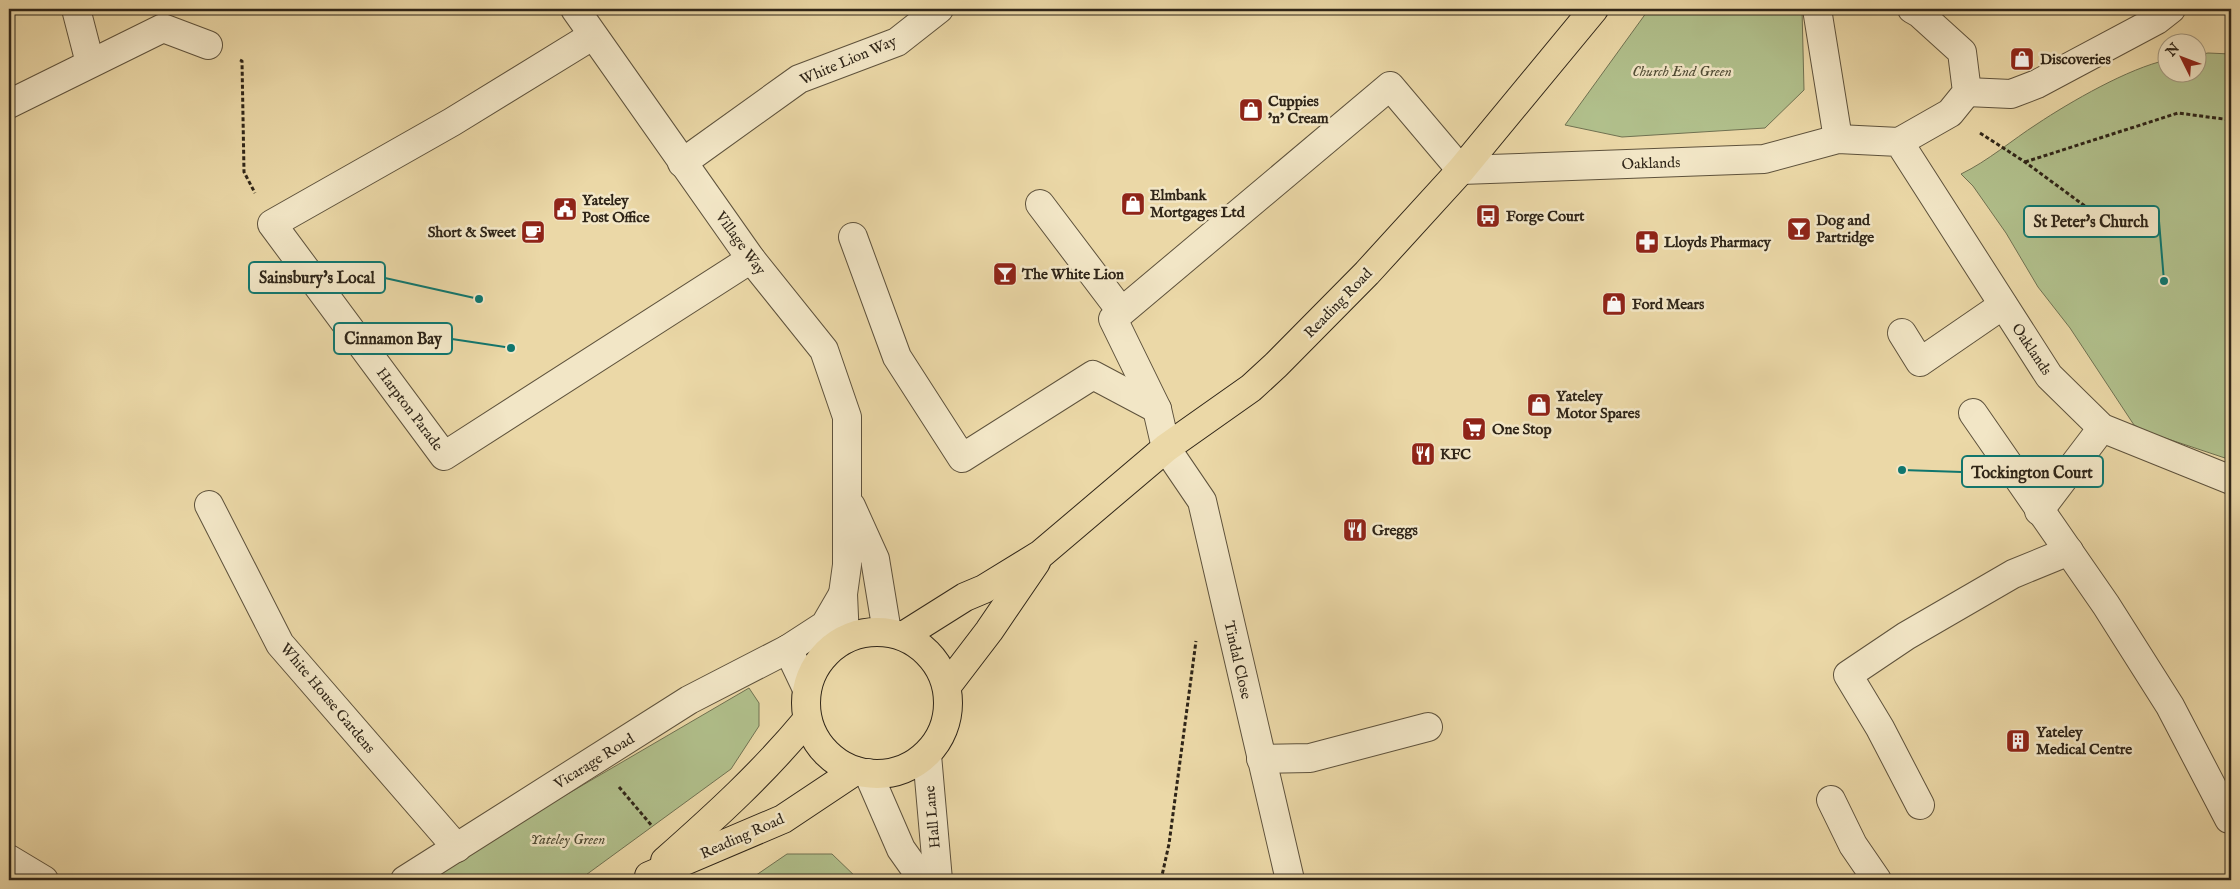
<svg xmlns="http://www.w3.org/2000/svg" width="2240" height="889" viewBox="0 0 2240 889" font-family="'IM FELL English',serif">
<style>
.green{fill:#b1c08c;stroke:#707252}
.lines{fill:none;stroke-linecap:round;stroke-linejoin:round}
.minor-casing{stroke:#5e523c;stroke-width:30}
.major-casing{stroke:#2f2518;stroke-width:30}
.path{stroke:#2f2518;stroke-width:3;stroke-dasharray:4 2.5;stroke-linecap:butt}
.minor{stroke:#f2e6c6;stroke-width:28}
.major{stroke:#ebd8a7;stroke-width:28}
.labels{text-anchor:middle;stroke-width:5;stroke-linejoin:round;paint-order:stroke}
.poi-label{font-size:15px;font-weight:bold;fill:#2f2518;stroke:#f2e6c6;text-anchor:start}
.street-label{font-size:15px;fill:#2f2518;stroke:#f2e6c6}
.park-label{font-size:15px;font-style:italic;fill:#504c35;stroke:#f2e6c6}
.leader{fill:none;stroke:#0f766e;stroke-width:2}
.callout-dot{fill:#0f766e;stroke:#f2e6c6;stroke-width:2}
.callout{fill:#f2e6c6;stroke:#0f766e;stroke-width:2}
.callout-label{font-size:16px;text-anchor:middle;font-weight:bold;fill:#2f2518}
</style>
<rect width="100%" height="100%" fill="#ebd8a7"/>
<filter id="stains"><feTurbulence type="fractalNoise" baseFrequency=".004" numOctaves="4"/><feColorMatrix values="0 0 0 0 .2 0 0 0 0 .09 0 0 0 0 .02 0 0 0 .5 -.17"/></filter>
<radialGradient id="worn" r=".72"><stop offset=".6" stop-color="#630" stop-opacity="0"/><stop offset="1" stop-color="#630" stop-opacity=".3"/></radialGradient>
<g class="green">
<polygon points="1649,9 1802,9 1804,90 1765,128 1622,137 1565,125"/>
<path d="M2208,53L2231,54V460L2147,432L2134,425L2070,328L2038,287L2006,233L1973,186L1961,174C1988,161 2012,140 2037,124C2070,102 2129,68 2167,60L2168,72H2198V55Z"/>
<polygon points="749,688 759,703 759,726 731,769 579,880 428,880 475,848"/>
<polygon points="787,854 832,854 859,880 749,880"/>
</g>
<g class="lines">
<defs>
<g id="minor">
<polyline points="76,9 90,63"/>
<polyline points="575,9 751,259 824,350 847,417 847,565 843,594 845,639"/>
<polyline points="1817,9 1838,139"/>
<polyline points="592,36 452,122 272,224 444,456 751,259"/>
<polyline points="1967,92 2011,94 2037,84 2157,20 2171,9"/>
<polyline points="9,104 163,28 208,45"/>
<polyline points="1899,142 1950,113 1967,92 1962,52 1919,13 1912,9"/>
<polyline points="682,163 799,79 897,42 939,9"/>
<polyline points="1040,204 1121,311"/>
<polyline points="853,237 897,357 962,458 1093,375 1157,409"/>
<polyline points="1902,333 1920,362 2003,305"/>
<polyline points="1973,413 2106,605 2170,706 2229,819"/>
<polyline points="209,505 280,644 457,848"/>
<polyline points="851,506 875,559 887,632"/>
<polyline points="2039,511 2102,428"/>
<polyline points="788,649 807,689"/>
<polyline points="927,755 938,880"/>
<polyline points="1261,759 1310,758 1428,727"/>
<polyline points="868,773 901,849 923,880"/>
<polyline points="1831,800 1853,845 1877,880"/>
<polyline points="1920,805 1880,728 1848,675 1906,636 2013,574 2069,551"/>
<polyline points="9,859 44,880"/>
<polyline points="405,880 689,700 788,649 825,625 843,594"/>
<polyline points="1290,880 1202,501 1166,448 1157,409 1113,319 1390,86 1461,170 1764,159 1838,139 1899,142 2049,376 2102,428 2231,480"/>
</g>
<g id="major">
<circle cx="877" cy="703" r="71"/>
<polyline points="903,636 965,597 984,589 1041,554 1166,448 1251,388 1276,365 1367,273 1461,170 1594,9"/>
<polyline points="947,686 989,631 1036,562"/>
<path d="M665,861C717,815 763,773 807,720"/>
<polyline points="649,876 783,819 855,771"/>
</g>
</defs>
<use href="#minor" class="minor-casing"/>
<use href="#major" class="major-casing"/>
<g class="path">
<polyline points="240,60 242,61 244,172 255,193"/>
<polyline points="1980,133 2025,162 2108,223"/>
<polyline points="2025,162 2178,113 2231,120"/>
<polyline points="619,787 652,826"/>
<polyline points="1161,880 1169,844 1196,641"/>
</g>
<use href="#minor" class="minor"/>
<use href="#major" class="major"/>
</g>
<defs>
<symbol id="shop-square" viewBox="-11 -11 22 22"><rect x="-9" y="-9" width="18" height="18" rx="4" fill="#8f2418" stroke="#f2e6c6"/><path d="M-5-2.5h2.3a2.7 3.5 0 0 1 5.4 0H5L5.5 6h-11ZM-1.5-2.5h3a1.5 2.3 0 0 0-3 0Z" fill="#fff"/></symbol>
<symbol id="civic-square" viewBox="-11 -11 22 22"><rect x="-9" y="-9" width="18" height="18" rx="4" fill="#8f2418" stroke="#f2e6c6"/><path d="M-.6-6.5H3V-4.5H.6V-3L4-1V1h2V6H-6V1h2V-1L-.6-3ZM-1.2 2.5V6h2.4V2.5Z" fill="#fff"/></symbol>
<symbol id="bus-square" viewBox="-11 -11 22 22"><rect x="-9" y="-9" width="18" height="18" rx="4" fill="#8f2418" stroke="#f2e6c6"/><path d="M-5-6H5V4H4V6H2V4H-2V6H-4V4H-5ZM-3.5-4V0h7V-4ZM-3.5 1.2v1.5H-2V1.2ZM2 1.2v1.5H3.5V1.2Z" fill="#fff"/></symbol>
<symbol id="bar-square" viewBox="-11 -11 22 22"><rect x="-9" y="-9" width="18" height="18" rx="4" fill="#8f2418" stroke="#f2e6c6"/><path d="M-6-5H6L.8 .8V4.5H3.5V6h-7V4.5H-.8V.8Z" fill="#fff"/></symbol>
<symbol id="cafe-square" viewBox="-11 -11 22 22"><rect x="-9" y="-9" width="18" height="18" rx="4" fill="#8f2418" stroke="#f2e6c6"/><path d="M-5.5-4.5H6V0H3Q3 3.5 0 3.5H-2.5Q-5.5 3.5-5.5 0ZM3-3.2v2h1.7v-2ZM-6 4.5H4V6H-6Z" fill="#fff"/></symbol>
<symbol id="pharmacy-square" viewBox="-11 -11 22 22"><rect x="-9" y="-9" width="18" height="18" rx="4" fill="#8f2418" stroke="#f2e6c6"/><path d="M-2-6h4v4h4v4h-4v4h-4v-4h-4v-4h4Z" fill="#fff"/></symbol>
<symbol id="supermarket-square" viewBox="-11 -11 22 22"><rect x="-9" y="-9" width="18" height="18" rx="4" fill="#8f2418" stroke="#f2e6c6"/><path d="M-6-5.5h2.5l.6 2H6L4.5 2H-2.5L-4.4-4H-6ZM-1.5 3.2a1.3 1.3 0 1 0 .1 0ZM3 3.2a1.3 1.3 0 1 0 .1 0Z" fill="#fff"/></symbol>
<symbol id="restaurant-square" viewBox="-11 -11 22 22"><rect x="-9" y="-9" width="18" height="18" rx="4" fill="#8f2418" stroke="#f2e6c6"/><path d="M-5-6h1v4h1v-4h1v4h1v-4h1v5L-1.5 .5V6h-2V.5L-5-1ZM5-6V6H3V1.5H1.5Q1.5-4 5-6Z" fill="#fff"/></symbol>
<symbol id="building-square" viewBox="-11 -11 22 22"><rect x="-9" y="-9" width="18" height="18" rx="4" fill="#8f2418" stroke="#f2e6c6"/><path d="M-4-6H4V6H1V3H-1V6H-4ZM-2.5-4.3h1.7v1.8h-1.7ZM.8-4.3h1.7v1.8H.8ZM-2.5-1h1.7V.8h-1.7ZM.8-1h1.7V.8H.8Z" fill="#fff"/></symbol>
</defs>
<g fill-rule="evenodd">
<use href="#shop-square" x="2008" y="45" width="28" height="28"/>
<use href="#shop-square" x="1237" y="96" width="28" height="28"/>
<use href="#shop-square" x="1119" y="190" width="28" height="28"/>
<use href="#civic-square" x="551" y="195" width="28" height="28"/>
<use href="#bus-square" x="1474" y="202" width="28" height="28"/>
<use href="#bar-square" x="1785" y="215" width="28" height="28"/>
<use href="#cafe-square" x="519" y="218" width="28" height="28"/>
<use href="#pharmacy-square" x="1633" y="228" width="28" height="28"/>
<use href="#bar-square" x="991" y="260" width="28" height="28"/>
<use href="#shop-square" x="1600" y="290" width="28" height="28"/>
<use href="#shop-square" x="1525" y="391" width="28" height="28"/>
<use href="#supermarket-square" x="1460" y="415" width="28" height="28"/>
<use href="#restaurant-square" x="1409" y="440" width="28" height="28"/>
<use href="#restaurant-square" x="1341" y="516" width="28" height="28"/>
<use href="#building-square" x="2004" y="727" width="28" height="28"/>
</g>
<g class="labels">
<g class="poi-label">
<text x="2040" y="64">Discoveries</text>
<text x="1268" y="106">Cuppies<tspan x="1268" dy="17">'n' Cream</tspan></text>
<text x="1150" y="200">Elmbank<tspan x="1150" dy="17">Mortgages Ltd</tspan></text>
<text x="582" y="205">Yateley<tspan x="582" dy="17">Post Office</tspan></text>
<text x="1506" y="221">Forge Court</text>
<text x="1816" y="225">Dog and<tspan x="1816" dy="17">Partridge</tspan></text>
<text x="516" y="237" text-anchor="end">Short &amp; Sweet</text>
<text x="1664" y="247">Lloyds Pharmacy</text>
<text x="1022" y="279">The White Lion</text>
<text x="1632" y="309">Ford Mears</text>
<text x="1556" y="401">Yateley<tspan x="1556" dy="17">Motor Spares</tspan></text>
<text x="1492" y="434">One Stop</text>
<text x="1440" y="459">KFC</text>
<text x="1372" y="535">Greggs</text>
<text x="2036" y="737">Yateley<tspan x="2036" dy="17">Medical Centre</tspan></text>
</g>
<g class="street-label">
<text transform="translate(848 60) rotate(-23)" y="5">White Lion Way</text>
<text transform="translate(1651 163) rotate(-2)" y="5">Oaklands</text>
<text transform="translate(741 243) rotate(54)" y="5">Village Way</text>
<text transform="translate(1338 303) rotate(-46)" y="5">Reading Road</text>
<text transform="translate(2032 349) rotate(56)" y="5">Oaklands</text>
<text transform="translate(410 409) rotate(53)" y="5">Harpton Parade</text>
<text transform="translate(1238 660) rotate(77)" y="5">Tindal Close</text>
<text transform="translate(328 698) rotate(50)" y="5">White House Gardens</text>
<text transform="translate(594 761) rotate(-32)" y="5">Vicarage Road</text>
<text transform="translate(932 817) rotate(-95)" y="5">Hall Lane</text>
<text transform="translate(742 836) rotate(-24)" y="5">Reading Road</text>
</g>
<g class="park-label">
<text x="1682" y="76">Church End Green</text>
<text x="568" y="844">Yateley Green</text>
</g>
</g>
<path class="leader" d="M2164 281L2159 221M479 299L385 278M511 348L452 339M1902 470L1962 472"/>
<g class="callout-dot">
<circle cx="2164" cy="281" r="5"/>
<circle cx="479" cy="299" r="5"/>
<circle cx="511" cy="348" r="5"/>
<circle cx="1902" cy="470" r="5"/>
</g>
<g class="callout">
<rect x="2024" y="206" width="135" height="31" rx="5"/>
<rect x="249" y="262" width="136" height="31" rx="5"/>
<rect x="334" y="323" width="118" height="31" rx="5"/>
<rect x="1962" y="456" width="141" height="31" rx="5"/>
</g>
<g class="callout-label">
<text x="2091" y="227">St Peter's Church</text>
<text x="317" y="283">Sainsbury's Local</text>
<text x="393" y="344">Cinnamon Bay</text>
<text x="2032" y="478">Tockington Court</text>
</g>
<rect width="2240" height="889" fill="none" stroke="#ebd8a7" stroke-width="30"/>
<rect x="10" y="10" width="2220" height="869" fill="none" stroke="#2f2518" stroke-width="2.5"/>
<rect x="15" y="15" width="2210" height="859" fill="none" stroke="#2f2518"/>
<g transform="translate(2182 58) rotate(312)"><circle r="24" fill="#f2e6c6" stroke="#a49980"/>
<path d="M0-4L9 19L0 12L-9 19Z" fill="#8f2418"/>
<text y="-8" font-size="14" font-weight="bold" text-anchor="middle" fill="#2f2518">N</text>
</g>
<rect width="100%" height="100%" filter="url(#stains)"/>
<rect width="100%" height="100%" fill="url(#worn)"/>
</svg>
